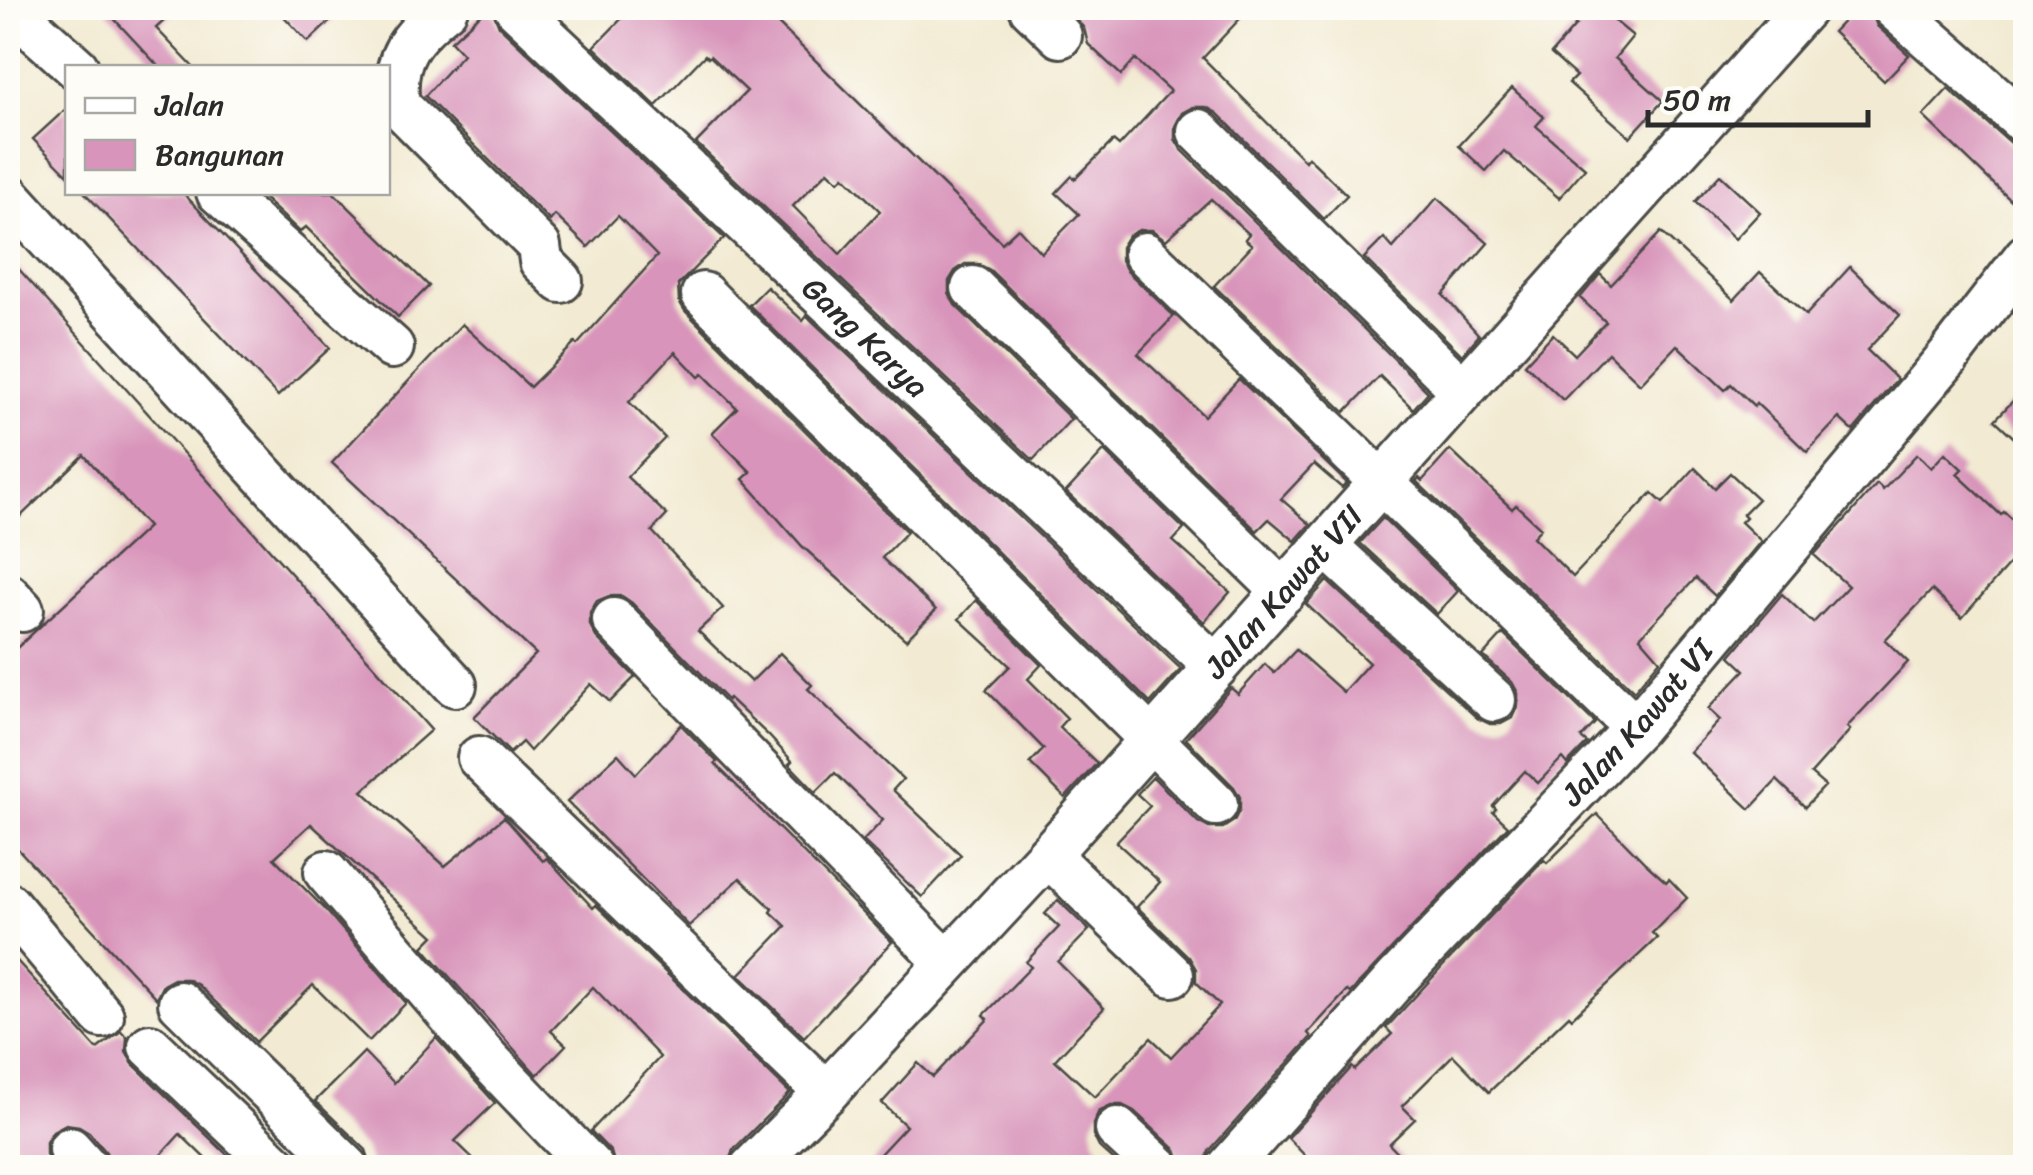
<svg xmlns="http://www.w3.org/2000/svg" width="2033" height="1175" viewBox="0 0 2033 1175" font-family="Sriracha,sans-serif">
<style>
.building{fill:#d894ba;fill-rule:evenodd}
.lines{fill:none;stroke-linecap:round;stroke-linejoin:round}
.minor-casing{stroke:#494844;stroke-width:48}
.minor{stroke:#fff;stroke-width:42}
.labels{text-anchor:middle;stroke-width:10;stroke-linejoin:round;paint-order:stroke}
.street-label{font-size:32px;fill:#2b2b2b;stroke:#fdfcf7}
</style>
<rect width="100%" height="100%" fill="#fdfcf7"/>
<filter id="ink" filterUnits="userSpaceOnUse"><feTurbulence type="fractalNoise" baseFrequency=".01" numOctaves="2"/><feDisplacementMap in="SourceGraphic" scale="20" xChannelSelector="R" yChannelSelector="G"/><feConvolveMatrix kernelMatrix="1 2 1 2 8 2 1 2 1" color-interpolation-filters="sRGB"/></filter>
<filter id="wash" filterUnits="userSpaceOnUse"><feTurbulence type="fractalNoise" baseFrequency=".0048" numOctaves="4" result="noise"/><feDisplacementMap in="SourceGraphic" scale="40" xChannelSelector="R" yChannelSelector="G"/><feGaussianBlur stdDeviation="2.25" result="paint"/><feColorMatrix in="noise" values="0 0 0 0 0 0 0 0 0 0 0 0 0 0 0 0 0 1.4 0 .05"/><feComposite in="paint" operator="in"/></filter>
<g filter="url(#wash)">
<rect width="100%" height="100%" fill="#f2ead2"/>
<g id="blocks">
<g class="building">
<polygon points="104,8 178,8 156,28 194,68 160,68"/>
<polygon points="276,8 344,8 308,42"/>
<polygon points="487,8 492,8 499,26 724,238 678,285 679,301 685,311 907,532 882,558 936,610 906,640 802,546 743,479 751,472 712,433 737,408 703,374 699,377 675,352 629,402 665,438 627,477 667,515 652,531 723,608 698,631 751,682 780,653 812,685 808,689 903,779 893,790 961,855 922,897 863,841 883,820 835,773 816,792 789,764 792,761 769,736 729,698 727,700 632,603 622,596 609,596 597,601 590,612 590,625 596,637 635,677 610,702 591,684 530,751 522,742 510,753 474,717 536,654 332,463 462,324 530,387 575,343 577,345 657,256 618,216 588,247 555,215 550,221 425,96 463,54 451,41"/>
<path d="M632,8H762L1002,243L1018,228L1041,253L1079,214L1056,193L1072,176L1075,179L1113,141L1119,146L1170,91L1135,59L1121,75L1088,44L1084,28L1066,8H1250L1203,58L1305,161L1308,157L1347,195L1324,219L1217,113L1206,107H1193L1182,113L1175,126V139L1181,149L1428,392L1413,409L1380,376L1345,412L1214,286L1252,245L1245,239L1249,234L1211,199L1166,240L1152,230H1139L1128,236L1121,247V260L1127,271L1174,316L1138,354L1204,416L1239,379L1347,483L1342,488L1314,464L1281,499L1310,524L1295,541L1269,519L1257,531L990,270L978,264H965L955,271L949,281V294L955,305L1071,419L1033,460L696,143L747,91L710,56L708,58L705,55L656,106L594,47ZM828,171L839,181L844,176L880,211L840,254L793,206Z"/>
<polygon points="1558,8 1599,8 1633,36 1615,58 1663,101 1630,137 1569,83 1576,76 1551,54 1576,25"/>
<polygon points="1856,8 1870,8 1877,26 1909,55 1884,81 1833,32"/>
<polygon points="1512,88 1544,117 1536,126 1585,168 1559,198 1504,151 1486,171 1459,146"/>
<polygon points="1948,89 2010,143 2026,148 2026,215 1923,116"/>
<polygon points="68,107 68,175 33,139"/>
<polygon points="1720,175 1760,212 1735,239 1695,202"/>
<polygon points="84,192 182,192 330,348 278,396"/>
<polygon points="257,192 333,192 429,286 398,317 306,227 300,232"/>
<polygon points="1437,198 1488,243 1443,295 1479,335 1462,355 1364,258 1384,238 1393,248"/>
<polygon points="1661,232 1734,300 1760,272 1806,315 1850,267 1900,315 1867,350 1897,379 1853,431 1839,418 1807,452 1756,403 1754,406 1731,384 1725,390 1677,345 1640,384 1608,353 1563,400 1525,364 1553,334 1575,355 1606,322 1580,298 1600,274 1611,285"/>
<polygon points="8,257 431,730 362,791 445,866 504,817 543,861 547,858 593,908 596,905 790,1093 733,1150 727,1168 616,1168 611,1152 591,1131 660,1057 593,987 551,1031 566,1045 537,1075 423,947 434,936 311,824 274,858 323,907 406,1003 369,1041 313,985 256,1042 198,985 187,979 174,979 163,985 156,998 8,838 8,656 148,527 84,455 20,517 8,504"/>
<polygon points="767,287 803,321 807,316 1181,669 1150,703 749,305"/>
<polygon points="2026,387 2026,449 1995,420"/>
<polygon points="1450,450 1512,509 1516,505 1541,528 1533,537 1573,577 1652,493 1663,503 1695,468 1715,488 1730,473 1758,499 1743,514 1746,517 1741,522 1761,541 1715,596 1696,578 1640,637 1660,660 1634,691 1416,481 1419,478 1422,481"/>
<polygon points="1104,451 1184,529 1173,541 1230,592 1204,622 1066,492"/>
<polygon points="1945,453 1962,469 1957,474 2001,515 2004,512 2026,531 2026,545 1962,618 1932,590 1885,640 1908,662 1847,727 1850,730 1811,774 1825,786 1805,807 1777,780 1750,809 1690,752 1720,720 1708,709 1745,670 1730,656 1782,594 1813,623 1848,586 1814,555 1877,484 1883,490 1917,454 1931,468"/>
<polygon points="1383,518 1458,591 1437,614 1360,543"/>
<polygon points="1327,581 1477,718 1490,724 1501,724 1512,718 1518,704 1518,693 1512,682 1483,656 1503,634 1595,723 1581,738 1587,743 1567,764 1562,758 1538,783 1525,771 1493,806 1496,809 1493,812 1508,826 1350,993 1347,991 1308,1033 1311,1037 1209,1151 1204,1168 1183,1168 1176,1150 1134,1111 1122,1105 1111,1105 1099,1111 1093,1124 1093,1135 1099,1147 1122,1168 867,1168 906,1126 882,1103 918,1063 933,1077 988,1019 984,1015 1031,967 1026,962 1059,927 1045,914 1058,900 1089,930 1058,962 1104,1008 1055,1060 1095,1097 1151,1038 1171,1057 1220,1005 1196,982 1196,969 1189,957 1137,907 1160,882 1116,842 1150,806 1137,794 1153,777 1198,822 1209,828 1223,828 1234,821 1240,809 1240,797 1234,787 1186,739 1231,688 1238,694 1265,664 1274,673 1296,650 1343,692 1369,663 1306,604"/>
<polygon points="976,600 1041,665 1028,679 1067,718 1059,727 1097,763 1065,798 1030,763 1044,749 986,690 1010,666 959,619"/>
<polygon points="681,725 717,762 715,764 892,942 804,1037 739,975 786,926 771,912 773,909 740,878 689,926 567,802 618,754 636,774"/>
<polygon points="1597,814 1645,863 1666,882 1669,879 1687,898 1652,933 1657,938 1572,1018 1569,1015 1489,1092 1453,1055 1402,1106 1415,1119 1389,1144 1412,1168 1317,1168 1288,1138 1352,1067 1355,1070 1392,1034 1386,1028 1446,963 1544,860 1547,863"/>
<polygon points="8,951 97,1049 121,1031 127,1037 126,1052 133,1064 241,1168 215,1168 180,1134 149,1168 111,1168 106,1152 89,1132 79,1126 66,1124 53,1131 46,1142 46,1155 53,1168 8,1168"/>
<polygon points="436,1038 495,1103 455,1141 483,1168 372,1168 366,1150 315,1101 364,1052 394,1083"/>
</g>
</g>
</g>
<g filter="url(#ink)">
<use href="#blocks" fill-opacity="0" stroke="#494844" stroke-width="2.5"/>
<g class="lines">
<defs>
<g id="minor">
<polyline points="10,8 77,68"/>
<path d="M446,8C412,35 391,58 398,105L539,246L541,261L561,281"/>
<path id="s1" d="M516,8L1216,667"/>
<polyline points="1031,8 1060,36"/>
<polyline points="1894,8 2026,124"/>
<polyline points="1199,131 1462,390"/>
<polyline points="218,192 392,347"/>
<polyline points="8,195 455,685"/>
<polyline points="1145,254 1636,728"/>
<polyline points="973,288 1284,592"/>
<polyline points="703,294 1216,804"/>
<polyline points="1326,546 1494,700"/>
<polyline points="8,595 22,610"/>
<polyline points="614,620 946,962"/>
<polyline points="479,758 826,1093"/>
<polyline points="1048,855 1172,975"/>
<polyline points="326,872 481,1052 592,1168"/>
<polyline points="8,904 102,1016"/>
<polyline points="180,1003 348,1168"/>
<polyline points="150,1046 278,1168"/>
<polyline points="1117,1129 1159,1168"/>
<polyline points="70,1149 87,1168"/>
<path id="s2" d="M751,1168L826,1093L1048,855L1805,8"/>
<path id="s3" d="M1228,1168L1397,978L1636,728L1948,357L2026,256"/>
</g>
</defs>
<use href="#minor" class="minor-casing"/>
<use href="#minor" class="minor"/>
</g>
</g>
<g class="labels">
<g class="street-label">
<text dy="11" stroke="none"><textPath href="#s1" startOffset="480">Gang Karya</textPath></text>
<text dy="11" stroke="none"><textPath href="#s2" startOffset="785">Jalan Kawat VII</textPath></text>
<text dy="11" stroke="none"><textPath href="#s3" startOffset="605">Jalan Kawat VI</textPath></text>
</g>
</g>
<rect width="2033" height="1175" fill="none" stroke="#fdfcf7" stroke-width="40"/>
<rect x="65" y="65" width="325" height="130" fill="#fdfcf7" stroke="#a9a8a5" stroke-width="2.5"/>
<rect x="85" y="98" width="50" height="15" fill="#ffffff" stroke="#a9a8a5" stroke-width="2.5"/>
<text x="155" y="115" font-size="30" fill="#2b2b2b">Jalan</text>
<rect x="85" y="140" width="50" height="30" fill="#d894ba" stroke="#a9a8a5" stroke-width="2.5"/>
<text x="155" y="165" font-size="30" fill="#2b2b2b">Bangunan</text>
<path d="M1648 110v15h220v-15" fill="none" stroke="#2b2b2b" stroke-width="5"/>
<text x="1663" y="110" font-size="30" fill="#2b2b2b" stroke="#fdfcf7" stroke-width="8" paint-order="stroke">50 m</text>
</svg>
